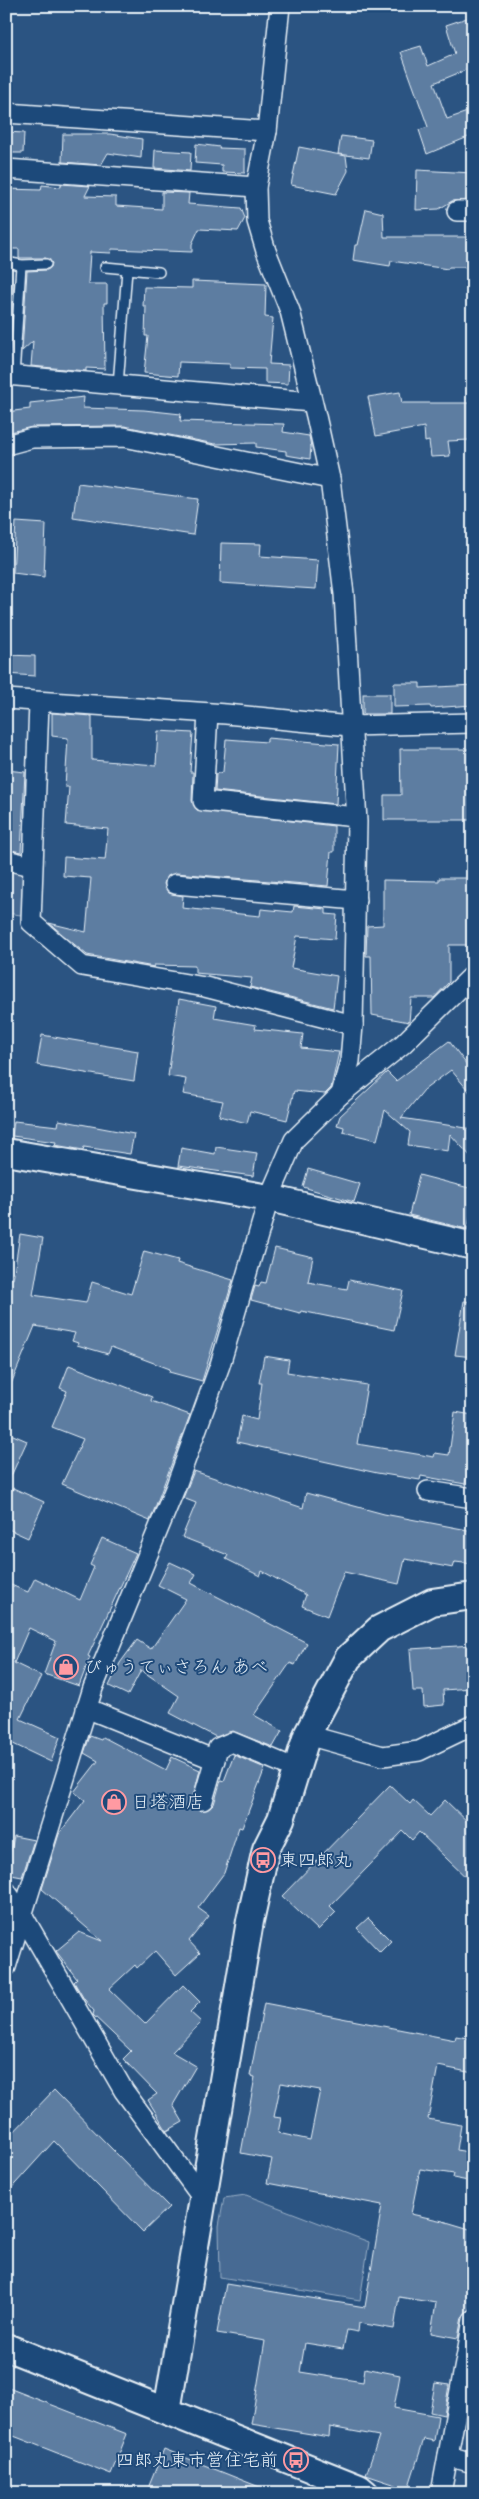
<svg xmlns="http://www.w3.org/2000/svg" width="479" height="2499" viewBox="0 0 479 2499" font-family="'Gochi Hand','Klee One',sans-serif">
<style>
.green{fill:#476b93;stroke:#98aec6}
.building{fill:#5d7da1;stroke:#e8f1f8;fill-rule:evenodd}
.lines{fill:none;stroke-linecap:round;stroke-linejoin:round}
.lane-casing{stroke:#e8f1f8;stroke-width:12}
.street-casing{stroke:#e8f1f8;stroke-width:22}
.secondary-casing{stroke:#e8f1f8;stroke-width:30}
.lane{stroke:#1f4a7a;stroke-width:9}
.street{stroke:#1f4a7a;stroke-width:19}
.secondary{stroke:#1f4a7a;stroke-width:26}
.labels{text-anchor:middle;stroke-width:4;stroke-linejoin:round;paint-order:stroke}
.poi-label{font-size:18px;fill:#e8f1f8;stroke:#1f4a7a;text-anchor:start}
</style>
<rect width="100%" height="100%" fill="#2b5482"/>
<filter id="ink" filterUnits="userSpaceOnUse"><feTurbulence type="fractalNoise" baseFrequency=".02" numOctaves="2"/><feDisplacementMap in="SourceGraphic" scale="10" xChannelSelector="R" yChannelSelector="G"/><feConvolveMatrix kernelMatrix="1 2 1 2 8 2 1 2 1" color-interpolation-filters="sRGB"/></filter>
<g filter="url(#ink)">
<g class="green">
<polygon points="7,870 25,871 21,915 6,913"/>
<polygon points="246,2195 369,2242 360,2300 220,2277 219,2226 224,2198"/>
</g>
<g class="building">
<polygon points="473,16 473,67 434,83 447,119 473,110 473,135 427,154 419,130 428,127 401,52 421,46 428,66 455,54 446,25"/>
<polygon points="6,132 24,133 23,153 6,153"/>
<polygon points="63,134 110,134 142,139 141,158 108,153 101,165 62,162"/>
<polygon points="341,136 372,140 369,158 338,154"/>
<polygon points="196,144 220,147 219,148 245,149 245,173 222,172 222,165 195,163"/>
<polygon points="299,147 346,156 348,171 336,194 291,185"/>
<polygon points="155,150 191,152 190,171 154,168"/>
<polygon points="417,170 473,173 473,200 452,201 439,209 416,210"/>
<polygon points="61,184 90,186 85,196 116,197 116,206 162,209 162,192 189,193 188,204 241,208 245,218 238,231 199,229 192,244 192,252 112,249 111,253 90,252 88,284 107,284 107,303 104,303 105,369 86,368 86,371 31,366 33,341 22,351 27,271 47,270 51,267 52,263 46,258 19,258 19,249 6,249 6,189 41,190 42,185 61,187"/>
<polygon points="366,209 383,213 384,237 473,237 473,267 449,267 448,269 391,261 390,266 353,260 355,245 358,245"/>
<polygon points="192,281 266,284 265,317 273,318 269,364 289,365 288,384 265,383 265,369 230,368 230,364 179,362 178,376 144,373 148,336 145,336 146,306 143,306 144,287 192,288"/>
<polygon points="6,283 14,283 8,364 6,364"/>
<polygon points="400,392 402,403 470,403 470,440 448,441 450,456 431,457 429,441 425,442 424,427 376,436 368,397"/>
<polygon points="84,397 83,408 144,410 181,414 180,421 284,424 283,432 309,436 311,447 310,459 286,455 286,451 256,447 256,443 215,444 124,426 32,427 6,433 6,412 30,409 30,403"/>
<polygon points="78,483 198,499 193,535 73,517"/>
<polygon points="16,522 46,524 44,577 13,573"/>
<polygon points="221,543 261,544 260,556 318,560 316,589 220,583"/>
<polygon points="6,655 35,656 35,676 6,674"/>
<polygon points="394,683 420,683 420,688 473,685 473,705 431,708 430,706 394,707"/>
<rect x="363" y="694" width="27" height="20"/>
<polygon points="52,713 92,716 92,760 156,765 158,731 193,733 190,772 193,772 192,801 197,810 334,826 334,852 331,852 328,886 176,873 166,877 164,884 169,893 183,896 182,908 260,916 261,909 293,912 294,906 326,909 326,914 337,915 335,939 297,936 291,968 337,976 333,1008 250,987 252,978 195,973 195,966 154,965 154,967 87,955 49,923 86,932 91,878 63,876 64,857 105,860 108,829 66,825 69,787 65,787 68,738 52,736"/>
<polygon points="267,738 339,744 336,804 215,791 216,774 223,772 226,739 267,742"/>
<polygon points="400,749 473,749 473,820 384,820 384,795 401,795"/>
<polygon points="6,770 25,772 21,852 6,849"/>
<polygon points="439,878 470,878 473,945 449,945 449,982 434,998 411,998 409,1022 372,1015 371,956 366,956 367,926 383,925 383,880 439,881"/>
<polygon points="179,999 216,1006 214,1018 256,1025 255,1029 303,1034 301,1048 339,1052 331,1088 325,1094 294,1091 287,1120 250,1111 247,1123 219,1116 223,1101 183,1094 186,1079 168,1076"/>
<polygon points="42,1035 138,1051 134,1081 37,1065"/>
<polygon points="449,1041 473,1073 473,1096 451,1070 424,1090 401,1118 473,1129 473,1159 450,1134 448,1151 408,1145 410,1132 385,1110 377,1140 343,1132 344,1127 337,1125 340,1116 387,1072 396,1081"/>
<polygon points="59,1120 134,1134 130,1154 84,1147 83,1150 55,1145 56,1142 12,1136 14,1121 58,1126"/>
<polygon points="216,1147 257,1153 253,1176 178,1166 181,1148 215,1154"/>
<polygon points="308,1169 360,1184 354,1202 303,1187"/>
<polygon points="419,1175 473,1189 473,1206 467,1229 409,1215"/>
<polygon points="20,1234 43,1238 33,1295 86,1303 92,1282 131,1294 144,1251 178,1260 177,1263 233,1280 202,1381 169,1372 170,1369 111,1347 108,1354 77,1345 78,1343 72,1341 75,1333 35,1326 6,1396 6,1277 13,1279"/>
<polygon points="275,1248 313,1257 308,1282 347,1289 349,1280 403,1291 394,1330 301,1311 300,1313 251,1300 255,1286 259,1287 261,1282 266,1283"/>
<polygon points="464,1301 473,1302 473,1357 455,1355"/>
<polygon points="264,1356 289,1360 287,1372 367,1385 357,1444 434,1457 435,1453 449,1455 455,1412 473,1415 468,1459 470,1459 465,1484 421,1476 420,1480 377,1473 237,1442 242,1416 257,1420 262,1383 259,1383"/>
<polygon points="69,1365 152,1397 151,1401 190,1415 150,1521 62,1484 83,1439 52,1427 67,1391 60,1388"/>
<polygon points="6,1432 27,1441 6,1487"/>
<polygon points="194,1471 303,1508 306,1493 384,1514 473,1531 473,1564 455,1562 453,1568 405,1559 399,1584 344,1572 327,1616 302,1606 306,1595 262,1571 260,1576 226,1559 228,1555 182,1537 196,1503 183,1498"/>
<polygon points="13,1488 44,1502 28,1538 6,1528 6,1504"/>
<polygon points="102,1538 136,1553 88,1656 90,1657 79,1686 44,1674 56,1641 29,1628 14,1663 41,1676 20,1719 60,1737 51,1762 9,1742 6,1747 6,1583 28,1592 35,1578 80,1600 94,1567 90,1565"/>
<polygon points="170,1562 196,1574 191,1583 307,1643 295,1665 290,1663 254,1715 282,1731 273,1747 232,1731 216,1737 170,1713 179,1696 141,1670 128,1695 109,1686 120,1663 137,1640 151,1649 186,1599 158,1585"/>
<polygon points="473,1645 473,1688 443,1690 444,1705 424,1707 423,1691 413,1691 410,1649"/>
<polygon points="90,1736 101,1740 103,1737 166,1770 172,1757 200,1770 192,1802 200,1811 210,1808 214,1804 221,1780 224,1781 234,1755 265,1768 242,1828 239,1827 224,1873 198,1908 209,1916 189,1941 200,1953 176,1975 155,1951 137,1968 135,1965 109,1989 145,2024 183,1985 200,2002 190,2012 201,2022 172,2052 196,2066 173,2105 183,2122 167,2131 148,2100 157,2094 123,2059 131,2051 93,2015 94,2011 84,1999 74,1982 77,1979 56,1951 79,1932 102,1941 42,1889 59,1834 85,1800 74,1792 98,1761 84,1753"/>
<polygon points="390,1785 410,1804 413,1800 430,1816 445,1800 473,1827 473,1884 419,1832 412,1840 403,1831 330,1906 336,1912 318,1930 282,1896"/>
<polygon points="14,1836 34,1840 22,1877 6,1874"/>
<polygon points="368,1918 391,1941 380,1952 357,1928"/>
<path d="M264,2003L455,2040L456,2036L473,2039V2073L438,2066L428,2119L461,2125L457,2150L473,2153V2182L453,2178L454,2174L420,2169L411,2214L443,2221L473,2230V2294L470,2309L462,2317L458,2338L431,2333L436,2303L399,2297L394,2329L359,2323L358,2332L347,2330L343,2349L305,2343L300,2372L363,2382L365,2368L400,2375L394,2408L438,2416L434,2441L424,2439L408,2489L366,2475L379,2436L330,2427L329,2437L251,2424L265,2341L217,2333L226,2284L365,2307L382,2205L267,2183L272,2159L241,2153L255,2077L250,2076ZM281,2083L320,2090L310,2140L278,2133L281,2118L274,2117Z"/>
<polygon points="54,2090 169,2207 143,2232 54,2141 6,2194 6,2140"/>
<polygon points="435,2383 449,2385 444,2415 430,2412"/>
<polygon points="6,2387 127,2434 111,2474 6,2433"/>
<polygon points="469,2406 473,2407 473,2422 466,2421"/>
<polygon points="164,2449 272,2492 272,2493 146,2493"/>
</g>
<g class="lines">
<defs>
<g id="lane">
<polyline points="6,262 21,265 46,264"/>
<polyline points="105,267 159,272"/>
<polyline points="14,376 21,265"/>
<polyline points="118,385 127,270"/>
</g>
<g id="street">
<polyline points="280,6 267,131 256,187 257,221 266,251 290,311 316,416 330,479 344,594 357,822 353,1025 350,1061 341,1094"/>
<polyline points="6,113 267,131"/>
<polyline points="6,169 256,187"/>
<polyline points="457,211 473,211"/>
<polyline points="6,375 312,402"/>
<polyline points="6,445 32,438 124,437 330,479"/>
<polyline points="6,699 226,714 350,726 473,723"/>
<polyline points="39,703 31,922 82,966 205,987 353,1025"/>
<polyline points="208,713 203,801 356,817"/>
<polyline points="6,860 32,866"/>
<polyline points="175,884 356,900"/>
<polyline points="428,1491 473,1498"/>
<polyline points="86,1708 215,1760"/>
<polyline points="307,1735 383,1756 419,1751 473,1725"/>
<polyline points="203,1800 218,1748 232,1742 296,1769"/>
<polyline points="6,1891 23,1916 124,2091 203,2199"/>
<polyline points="6,1967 93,1688 176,1486 220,1365 269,1198 294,1140 341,1094 403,1044 473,975"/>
<polyline points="448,2456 473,2463"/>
<polyline points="441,2493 473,2320"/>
</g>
<g id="secondary">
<polyline points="6,1152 269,1198 473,1246"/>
<polyline points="6,2347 359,2488 365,2493"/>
<polyline points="167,2411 250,1921 266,1849 281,1819 307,1735 348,1658 379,1629 432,1602 473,1596"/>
</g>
</defs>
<use href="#lane" class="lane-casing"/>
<use href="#street" class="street-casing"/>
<use href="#secondary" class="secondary-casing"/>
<use href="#lane" class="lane"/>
<use href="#street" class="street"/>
<use href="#secondary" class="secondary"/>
</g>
</g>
<defs>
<symbol id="shop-ring" viewBox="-11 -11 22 22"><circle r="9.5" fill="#1f4a7a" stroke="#ff9aa2" stroke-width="1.5"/><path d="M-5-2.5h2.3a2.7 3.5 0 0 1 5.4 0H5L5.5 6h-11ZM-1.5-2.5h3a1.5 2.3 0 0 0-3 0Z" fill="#ff9aa2"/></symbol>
<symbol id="bus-ring" viewBox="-11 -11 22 22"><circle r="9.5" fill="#1f4a7a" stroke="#ff9aa2" stroke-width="1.5"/><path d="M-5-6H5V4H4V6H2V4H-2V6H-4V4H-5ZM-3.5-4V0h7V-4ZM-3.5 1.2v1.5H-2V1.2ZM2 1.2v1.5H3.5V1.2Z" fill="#ff9aa2"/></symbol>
</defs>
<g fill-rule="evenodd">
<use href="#shop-ring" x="52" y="1653" width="28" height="28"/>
<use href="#shop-ring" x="100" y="1788" width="28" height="28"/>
<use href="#bus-ring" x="249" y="1846" width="28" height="28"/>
<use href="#bus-ring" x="282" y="2446" width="28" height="28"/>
</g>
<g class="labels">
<g class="poi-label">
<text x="84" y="1673">びゅうてぃさろん あべ</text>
<text x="132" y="1808">日塔酒店</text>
<text x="280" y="1866">東四郎丸</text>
<text x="278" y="2466" text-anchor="end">四郎丸東市営住宅前</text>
</g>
</g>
<rect width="479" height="2499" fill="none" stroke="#1f4a7a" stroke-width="25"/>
<rect x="12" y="12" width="454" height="2474" fill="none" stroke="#e8f1f8" stroke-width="2" filter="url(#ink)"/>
</svg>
